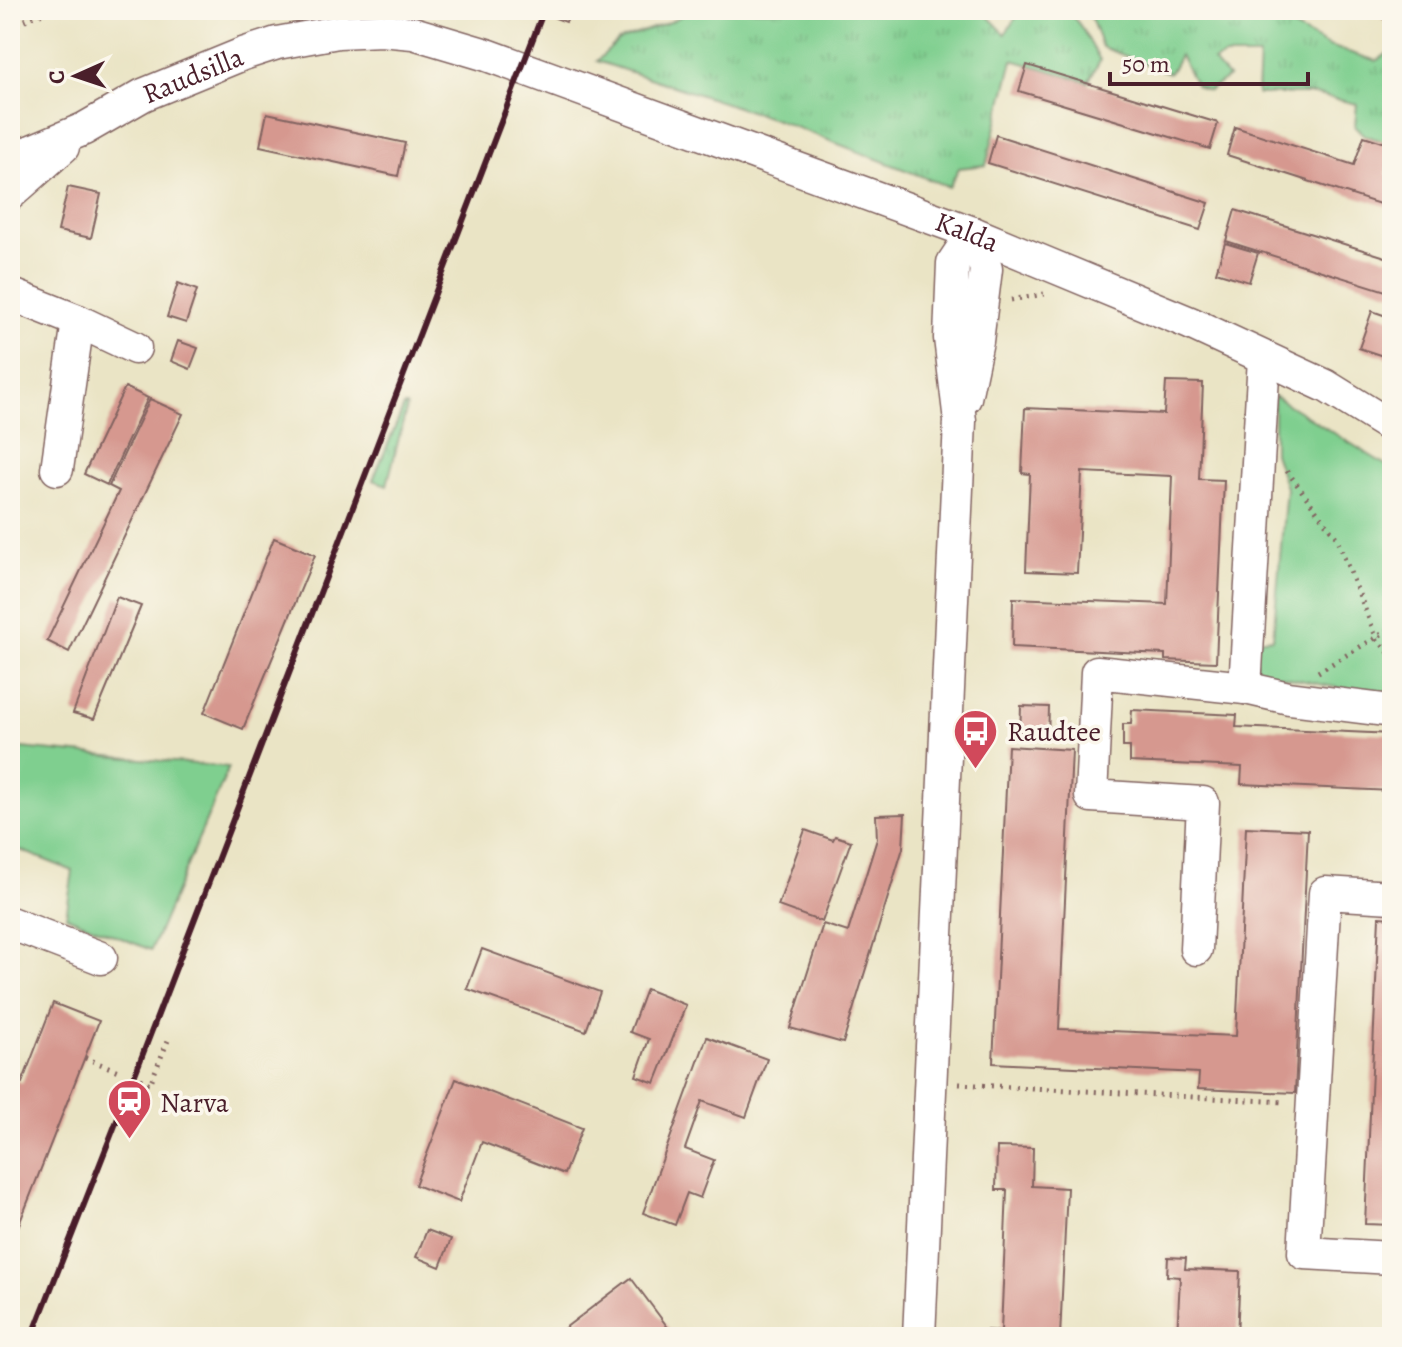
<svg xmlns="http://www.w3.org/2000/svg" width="1402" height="1347" viewBox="0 0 1402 1347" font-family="Alegreya,serif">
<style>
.grass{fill:url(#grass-tufts);stroke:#64775d;stroke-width:2}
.park{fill:#7fcf8f;stroke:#64775d;stroke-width:2}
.building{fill:#d6988f}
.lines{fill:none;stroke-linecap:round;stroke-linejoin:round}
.minor-casing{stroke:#826461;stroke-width:35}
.path{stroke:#826461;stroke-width:5;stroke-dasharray:2 6;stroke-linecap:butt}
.minor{stroke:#fff;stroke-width:32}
.rail{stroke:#4a1f2b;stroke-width:6}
.labels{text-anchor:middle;stroke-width:7;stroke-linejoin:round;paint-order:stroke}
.street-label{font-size:28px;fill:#4a1f2b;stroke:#fbf7ec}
.poi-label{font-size:28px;fill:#4a1f2b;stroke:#fbf7ec;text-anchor:start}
</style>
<defs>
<pattern id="grass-tufts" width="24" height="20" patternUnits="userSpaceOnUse" patternTransform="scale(2)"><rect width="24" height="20" fill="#7fcf8f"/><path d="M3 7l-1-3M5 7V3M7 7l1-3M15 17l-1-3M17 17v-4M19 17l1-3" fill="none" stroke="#6fb17c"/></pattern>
</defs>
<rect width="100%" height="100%" fill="#fbf7ec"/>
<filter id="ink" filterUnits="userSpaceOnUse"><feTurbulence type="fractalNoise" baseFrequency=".0125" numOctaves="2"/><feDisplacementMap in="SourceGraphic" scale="16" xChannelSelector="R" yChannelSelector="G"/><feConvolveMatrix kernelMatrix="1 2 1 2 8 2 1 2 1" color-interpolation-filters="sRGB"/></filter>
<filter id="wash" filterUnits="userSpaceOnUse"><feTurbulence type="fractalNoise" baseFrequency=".006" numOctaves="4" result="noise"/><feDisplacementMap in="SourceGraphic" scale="32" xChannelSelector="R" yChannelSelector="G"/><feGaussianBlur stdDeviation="1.8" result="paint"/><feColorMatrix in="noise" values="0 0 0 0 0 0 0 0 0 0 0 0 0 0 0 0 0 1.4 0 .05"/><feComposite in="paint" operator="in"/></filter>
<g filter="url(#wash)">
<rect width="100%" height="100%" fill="#eae4c5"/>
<g class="grass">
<path d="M691,10H982L1005,34L1021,10C1079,10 1071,10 1100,60L1088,82L1013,60L986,165L959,168L949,187L774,119L597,61L619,40L670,22Z"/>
<polygon points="1088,10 1239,10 1272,16 1329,46 1377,61 1392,50 1392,144 1364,135 1355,126 1357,104 1313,94 1257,94 1259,56 1225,56 1213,61 1228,77 1209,91 1196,86 1180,55 1170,73 1102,47"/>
<polygon points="404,406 407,406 387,485 373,480"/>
</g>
<g class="park">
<polygon points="1274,396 1392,469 1392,699 1256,671 1255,640 1273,638 1286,488 1274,453"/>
<polygon points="10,747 229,767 151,950 66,916 73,871 10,846"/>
</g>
<g id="blocks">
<g class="building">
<polygon points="558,10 571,10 566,22 555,18"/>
<polygon points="1367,10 1392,10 1392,16 1389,22"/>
<polygon points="1027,65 1218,123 1210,149 1019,91"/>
<polygon points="267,113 405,143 398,176 260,146"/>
<polygon points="1235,127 1354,165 1364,136 1392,145 1392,156 1386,174 1392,176 1392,208 1227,155"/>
<polygon points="996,135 1209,203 1200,230 988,163"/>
<polygon points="68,187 101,194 91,238 58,231"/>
<polygon points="1235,210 1392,259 1392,293 1226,241"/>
<polygon points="1225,243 1258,253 1249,282 1216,272"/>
<polygon points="178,283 197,290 186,323 167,317"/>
<polygon points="1372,311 1392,318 1392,349 1389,358 1359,348"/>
<polygon points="178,341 198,348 190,369 171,361"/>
<polygon points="1166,382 1203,383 1199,479 1224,480 1216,662 1165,660 1165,654 1012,647 1013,598 1167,604 1172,476 1082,472 1077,573 1026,571 1030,474 1022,473 1025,408 1164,414"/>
<polygon points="125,387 148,398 107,485 84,474"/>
<polygon points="150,399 183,414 69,652 47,641 119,491 109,486"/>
<polygon points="274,538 315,555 243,729 204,713"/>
<polygon points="117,597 141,606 94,719 73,713"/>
<polygon points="1021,706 1049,707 1048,739 1020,739"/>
<polygon points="1132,710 1237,715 1236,727 1392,734 1392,791 1241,784 1242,767 1130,762 1130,747 1123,747 1123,724 1131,724"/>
<polygon points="1008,746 1072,750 1059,1029 1236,1036 1246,827 1308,830 1295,1093 1198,1089 1199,1073 993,1063"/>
<polygon points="905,814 903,848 843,1043 790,1028 823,924 848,932 877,839 876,815"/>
<polygon points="805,830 833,840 835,836 851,841 822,922 778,906"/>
<polygon points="1379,917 1392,918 1392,1225 1365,1224"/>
<polygon points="482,949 600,992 586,1031 467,989"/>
<polygon points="646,989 686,1005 655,1083 636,1076 649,1039 630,1032"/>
<polygon points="53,1003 99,1021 14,1237 10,1236 10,1081 11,1079 22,1083"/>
<polygon points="707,1037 767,1059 746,1117 702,1101 685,1149 714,1160 700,1198 687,1193 675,1225 643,1213"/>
<polygon points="456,1079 582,1128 564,1174 482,1142 459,1202 415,1185"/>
<polygon points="997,1147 1033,1148 1032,1186 1067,1188 1060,1337 987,1337 987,1330 1001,1331 1007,1190 996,1190"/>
<polygon points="427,1230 451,1239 440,1267 416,1257"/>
<polygon points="1168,1257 1186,1258 1185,1269 1240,1271 1237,1337 1177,1337 1180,1277 1167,1276"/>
<polygon points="631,1278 675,1337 553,1337"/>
</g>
</g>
</g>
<g filter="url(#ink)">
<use href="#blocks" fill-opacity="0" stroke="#826461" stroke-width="2"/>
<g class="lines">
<defs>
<g id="minor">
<path id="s1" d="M10,160L84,129L143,95L243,54L277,43L338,32L381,30L413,33L487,55L973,233L1190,323L1326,386L1392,427"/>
<polyline points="10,194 63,147"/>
<polyline points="10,294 78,321 135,348"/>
<polyline points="1264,358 1245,688 1289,698 1392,711"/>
<polyline points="965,398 977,341 986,269 973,233"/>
<polyline points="57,469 78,321"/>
<polyline points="1392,897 1325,893 1304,1253 1392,1258"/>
<polyline points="10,923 101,958"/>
<polyline points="1196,949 1203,803 1091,796 1097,672 1245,688"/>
<polyline points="919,1337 960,421 950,338 953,263 973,233"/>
</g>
</defs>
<use href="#minor" class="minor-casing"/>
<g class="path">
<polyline points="10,26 50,10"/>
<polyline points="1011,300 1044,294"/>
<polyline points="1287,471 1336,537 1377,639 1392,656"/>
<polyline points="1392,576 1387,580 1392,587"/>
<polyline points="1318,672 1392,628"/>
<polyline points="85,1058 121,1072"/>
<polyline points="140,1079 150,1084 169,1038"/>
<polyline points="959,1084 1284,1102"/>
</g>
<use href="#minor" class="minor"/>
<polyline class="rail" points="32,1337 134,1077 544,10"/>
</g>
</g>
<defs>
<symbol id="bus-pin" viewBox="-11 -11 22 30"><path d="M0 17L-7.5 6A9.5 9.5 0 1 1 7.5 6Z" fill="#d1495b" stroke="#fbf7ec"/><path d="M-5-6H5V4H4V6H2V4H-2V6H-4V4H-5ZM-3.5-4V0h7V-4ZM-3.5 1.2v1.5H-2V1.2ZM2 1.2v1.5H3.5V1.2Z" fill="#fff"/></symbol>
<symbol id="station-pin" viewBox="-11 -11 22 30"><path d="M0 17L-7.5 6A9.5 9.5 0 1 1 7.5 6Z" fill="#d1495b" stroke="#fbf7ec"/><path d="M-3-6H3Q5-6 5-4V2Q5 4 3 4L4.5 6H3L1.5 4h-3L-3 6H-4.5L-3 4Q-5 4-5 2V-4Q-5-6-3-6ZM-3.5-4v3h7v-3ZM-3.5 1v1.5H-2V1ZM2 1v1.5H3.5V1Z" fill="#fff"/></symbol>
</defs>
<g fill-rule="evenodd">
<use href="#bus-pin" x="950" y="706" width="51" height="69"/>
<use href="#station-pin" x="104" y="1076" width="51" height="69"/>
</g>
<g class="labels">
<g class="street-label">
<text dy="10" stroke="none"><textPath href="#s1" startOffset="202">Raudsilla</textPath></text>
<text dy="10" stroke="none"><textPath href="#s1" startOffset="1018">Kalda</textPath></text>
</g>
<g class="poi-label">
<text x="1007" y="741">Raudtee</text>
<text x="160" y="1112">Narva</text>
</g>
</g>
<rect width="1402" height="1347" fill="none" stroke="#fbf7ec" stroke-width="40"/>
<g transform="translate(76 76) rotate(267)" stroke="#fbf7ec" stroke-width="6" paint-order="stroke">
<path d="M0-6L14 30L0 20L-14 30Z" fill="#4a1f2b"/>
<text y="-12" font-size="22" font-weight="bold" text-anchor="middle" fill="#4a1f2b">С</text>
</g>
<path d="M1110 72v12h198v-12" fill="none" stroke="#4a1f2b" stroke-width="4"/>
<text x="1122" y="72" font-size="24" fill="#4a1f2b" stroke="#fbf7ec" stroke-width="6" paint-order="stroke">50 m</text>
</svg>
